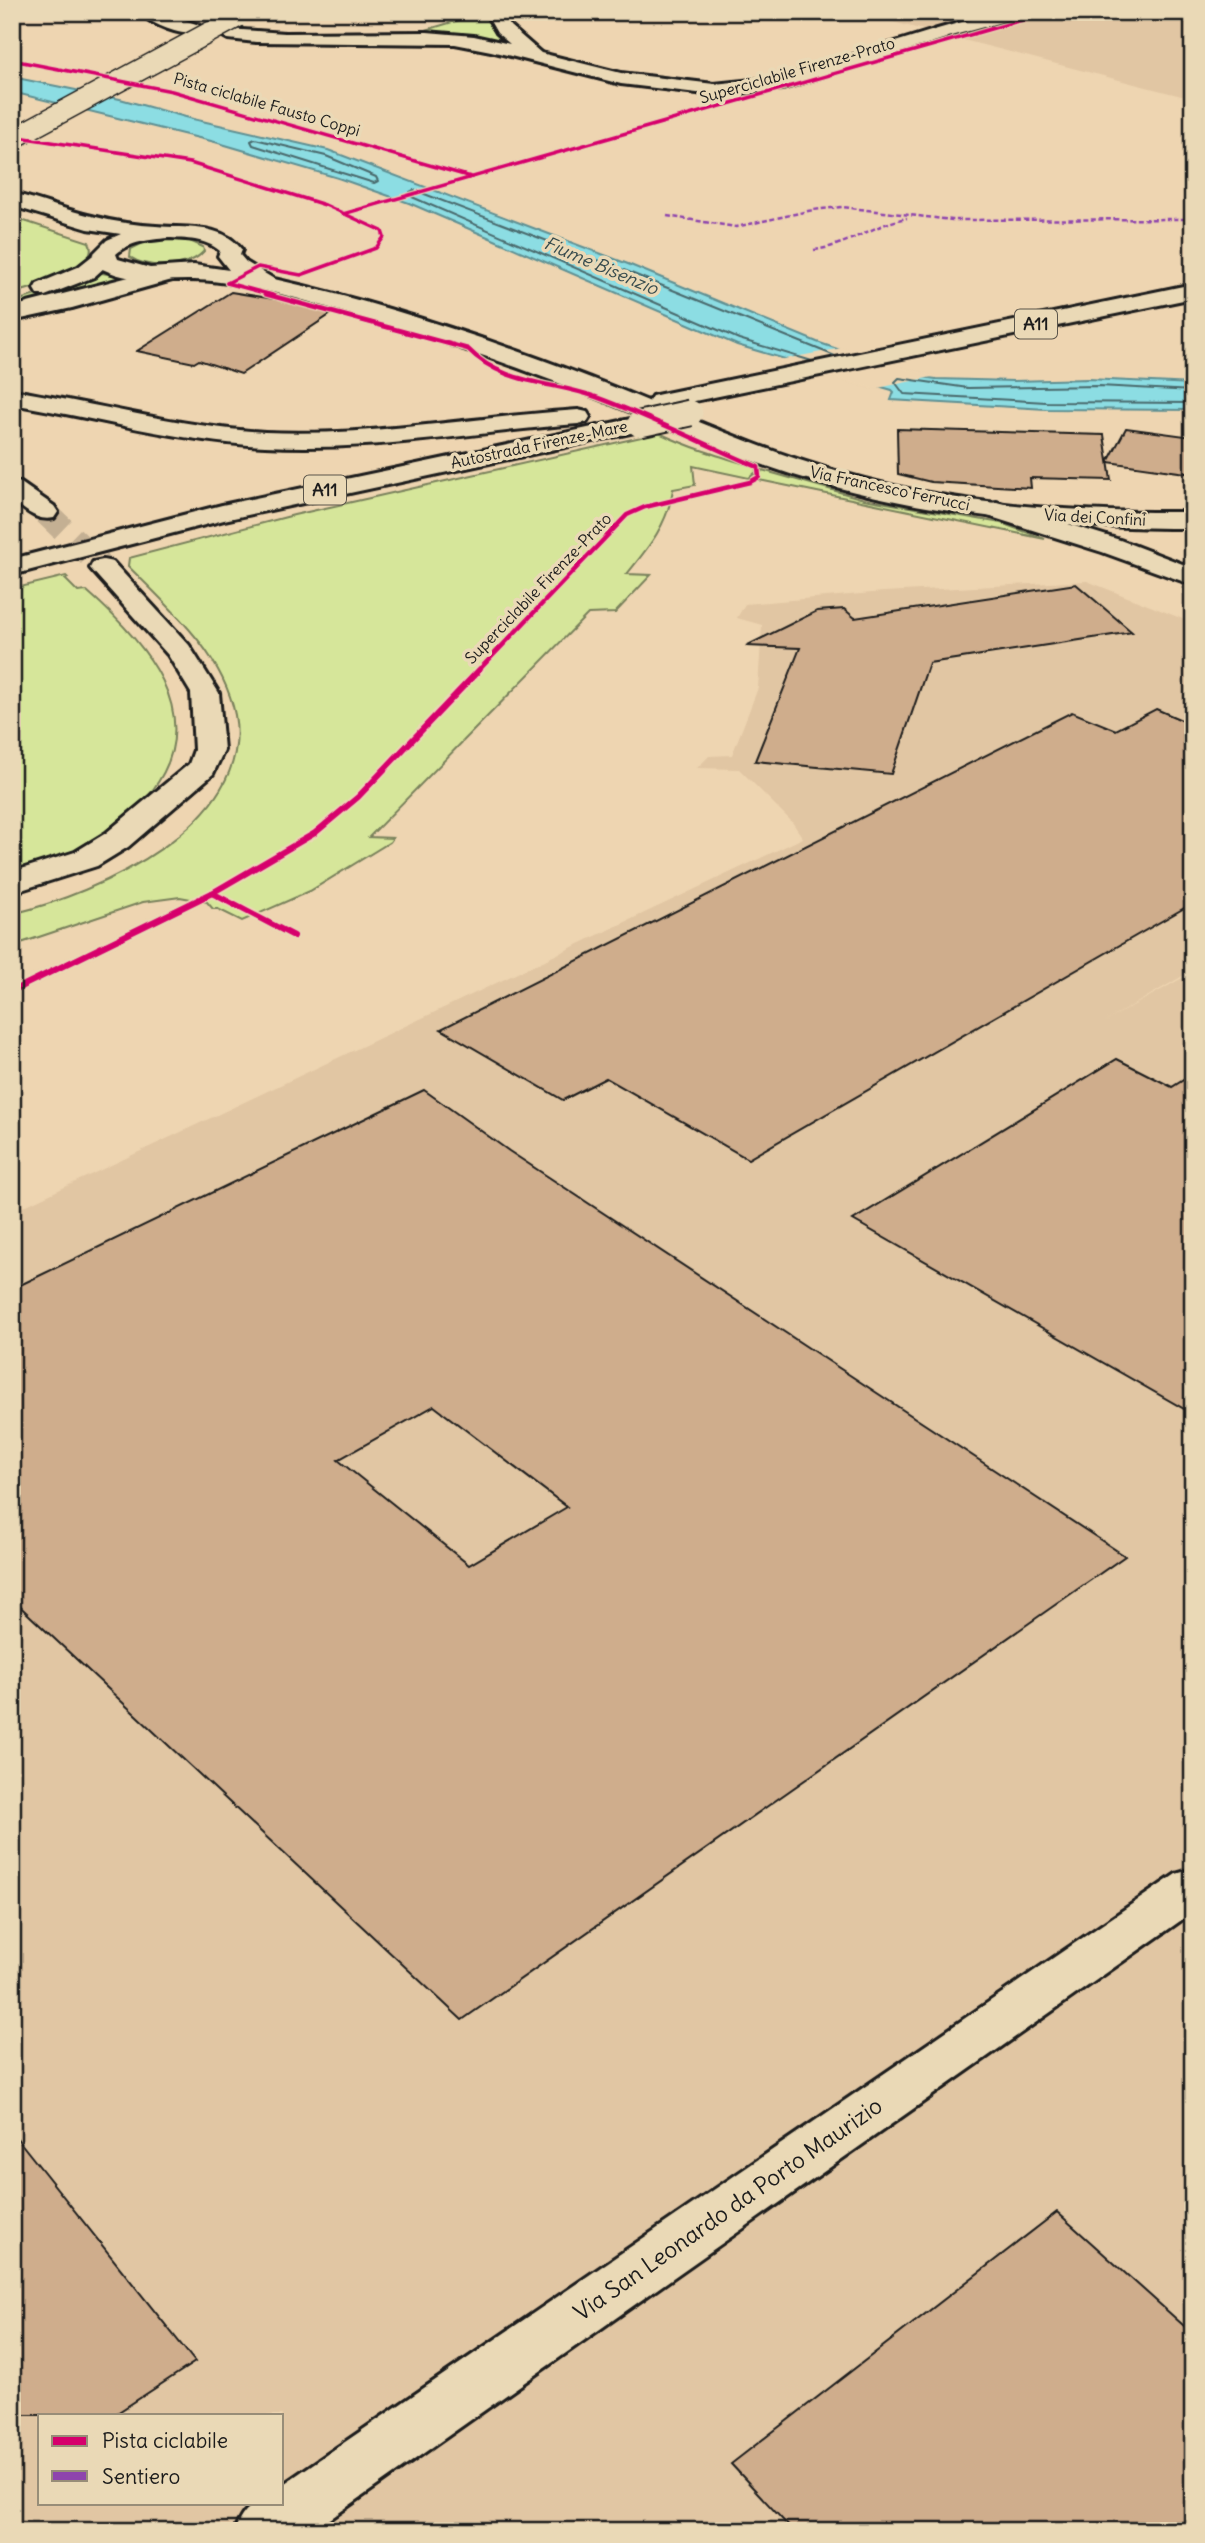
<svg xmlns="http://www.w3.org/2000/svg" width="1205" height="2543" viewBox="0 0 1205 2543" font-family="Delius,sans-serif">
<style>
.built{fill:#e1c6a3;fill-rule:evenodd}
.green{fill:#d6e69a;stroke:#79815b;stroke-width:2}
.water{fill:#8cdde3;stroke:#5f9093;stroke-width:2}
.pier{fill:#eed5b1}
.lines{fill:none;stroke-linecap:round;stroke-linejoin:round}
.shore{stroke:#49696c;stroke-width:2}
.building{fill:#cfad8c;stroke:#1c1c1c;stroke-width:2;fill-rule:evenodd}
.highway-tunnel{stroke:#c4b093;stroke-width:25;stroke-dasharray:25 12;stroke-linecap:butt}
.street-casing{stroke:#1c1c1c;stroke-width:6}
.secondary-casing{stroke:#1c1c1c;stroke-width:6}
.primary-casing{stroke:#1c1c1c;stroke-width:6}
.highway-casing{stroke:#1c1c1c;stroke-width:6}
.street{fill:#ead9b6;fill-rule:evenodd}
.secondary{fill:#ead9b6;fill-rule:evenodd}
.primary{fill:#ead9b6;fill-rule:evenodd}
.highway{fill:#ead9b6;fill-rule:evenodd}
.highway-bridge-far1-casing{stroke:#1c1c1c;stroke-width:23;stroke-linecap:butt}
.highway-bridge-casing{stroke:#1c1c1c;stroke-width:29;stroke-linecap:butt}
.highway-bridge-far1{stroke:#ead9b6;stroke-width:20}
.highway-bridge{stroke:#ead9b6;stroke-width:25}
.quiet{stroke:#8e44ad;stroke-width:2.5;stroke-dasharray:5 2.5;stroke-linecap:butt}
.cycleway-far2-casing{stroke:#ead9b6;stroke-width:6}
.cycleway-far1-casing{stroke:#ead9b6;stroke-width:7}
.cycleway-casing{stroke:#ead9b6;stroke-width:10}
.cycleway-far2{stroke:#d6006c;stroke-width:3.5}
.cycleway-far1{stroke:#d6006c;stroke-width:4.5}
.cycleway{stroke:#d6006c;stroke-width:6}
.labels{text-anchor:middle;stroke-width:7;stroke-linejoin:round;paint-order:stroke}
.far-street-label{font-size:16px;fill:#1c1c1c;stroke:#ead9b6}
.far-water-label{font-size:18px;font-style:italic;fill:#384c4e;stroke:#ead9b6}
.shield{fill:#ead9b6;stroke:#5a554a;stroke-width:2}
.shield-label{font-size:18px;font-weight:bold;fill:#1c1c1c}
.near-street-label{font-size:23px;fill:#1c1c1c;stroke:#ead9b6}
</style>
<rect width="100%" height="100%" fill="#eed5b1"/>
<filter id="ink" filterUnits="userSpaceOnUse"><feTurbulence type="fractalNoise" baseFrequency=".0143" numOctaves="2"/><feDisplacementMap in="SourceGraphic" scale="14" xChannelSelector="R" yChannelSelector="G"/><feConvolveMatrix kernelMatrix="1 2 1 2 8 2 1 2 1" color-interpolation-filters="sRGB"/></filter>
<g filter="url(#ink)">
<g class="built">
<polygon points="853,12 1193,12 1193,99 940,34"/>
<path d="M1087,581L1193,623V970L1104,1022L1193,972V2531H12V1212L803,838L792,822L739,769L697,768L709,756L732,755L758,688L762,625L737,618L745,604L884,592ZM40,2415H282V2503H40Z"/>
</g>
<g class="green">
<polygon points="479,14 484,14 492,29 511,44 416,33"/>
<path d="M12,217L89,242C103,270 31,289 12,293Z"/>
<path d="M167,239L190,241L203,247L204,251C189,269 148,269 130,257L131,249L145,242Z"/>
<polygon points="96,272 136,279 12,310 12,302 64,287"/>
<path d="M659,433C691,448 722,457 755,467L756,472L749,478L693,466L695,485L673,489C668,524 649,547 627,574L651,575L615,613L588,614L369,837L393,838L390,842L310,891L242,921L218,909H213L207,902L180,897L143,902L12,946V914C96,894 255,824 235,715C223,654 170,608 128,566L129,558L294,515Z"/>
<polygon points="762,470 864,499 1001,523 1045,539 759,480"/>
<path d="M66,576L68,578L65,579L78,592L87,591C144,641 210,714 152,791C137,811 115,831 92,844C67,857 39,865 12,874V589Z"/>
</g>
<polygon class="water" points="12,77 120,99 193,119 328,150 628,264 817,342 915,376 936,379 1014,381 1088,379 1193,384 1193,410 1046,409 891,400 894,392 892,390 737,345 474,231 409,203 338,178 215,142 12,92"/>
<polygon class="pier" points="842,348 888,364 937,376 873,389 774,361"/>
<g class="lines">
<g class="shore">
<polygon points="255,139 326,156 376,177 378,181 374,183 253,145 251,141"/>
<polyline points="812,361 739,339 412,197 410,192 414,190 626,271 835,356"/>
<polyline points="1193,391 1099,386 968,388 899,378 895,382 904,394 1046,402 1193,403"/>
</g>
</g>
<g class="building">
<polygon points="231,292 311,305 334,312 241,374 199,360 194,363 137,351"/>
<polygon points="1126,428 1193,437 1193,474 1108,462"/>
<polygon points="897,429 1104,435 1111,480 1030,478 1031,488 931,482 898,474"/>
<polygon points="1076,584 1132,632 929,663 891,774 755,761 800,648 746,646 817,611 844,609 855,618"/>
<polygon points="1156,709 1193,725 1193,903 748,1159 606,1078 563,1100 441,1029 1072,712 1116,730"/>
<polygon points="1117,1059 1172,1087 1193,1074 1193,1414 853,1220"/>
<path d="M424,1090L509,1151L1125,1556L462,2020L12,1599V1289ZM434,1406L567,1507L469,1565L338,1460Z"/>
<polygon points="12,2132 195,2362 114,2415 12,2415"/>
<polygon points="1057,2212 1193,2334 1193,2531 793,2531 731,2464"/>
</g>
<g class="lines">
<polyline class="highway-tunnel" points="45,512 103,568"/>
<defs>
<g id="street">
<polygon points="997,502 1120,540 1193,568 1193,585 1102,552 988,516 984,510 988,504"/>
<path d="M1193,1869V1912L313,2531H234C247,2503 252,2503 282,2503V2485L1176,1874Z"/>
</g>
<polygon id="secondary" points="997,12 1026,12 1023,16 940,39 931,34 934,30"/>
<path id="primary" d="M12,193C41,200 68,211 96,217C115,222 137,225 156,226C185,229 222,222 242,250L240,255L246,262L274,279C377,302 489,339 588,377C674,410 757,450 846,474C958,506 1077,513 1193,512V528C1071,528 950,518 832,486C742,463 658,421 571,388C488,355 403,329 317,304C283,294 248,285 212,281C171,277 140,287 100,268L94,253L107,240L121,234L88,229L12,206ZM168,238C186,239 205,238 220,251L218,256L229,270L194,265L150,268L118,259L116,254C131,241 149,240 168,238Z"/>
<g id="highway">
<path d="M139,12H162L199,25L202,29L199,33C183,37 151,25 139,12Z"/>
<polygon points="485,12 503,12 510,26 541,53 621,73 714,84 782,77 934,30 946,30 949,34 946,38 783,89 714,95 621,84 491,51 455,44 256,42 228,39 219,34 228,29 285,33 427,32 474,36 510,44 497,33"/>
<polygon points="105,250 113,252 116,257 94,277 45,296 37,294 34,289 37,284 78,267 97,252"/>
<polygon points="164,268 172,270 175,275 172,280 72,308 12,321 12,307"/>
<polygon points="1193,284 1193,298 661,408 652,406 649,401 652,396 661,394"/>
<path d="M12,390C96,403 179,427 265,432C370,437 473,417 578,410L587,412L590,417L587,422L578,424C473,432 370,452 265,446C179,442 96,418 12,404Z"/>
<polygon points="640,417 649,419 652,424 649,429 224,520 12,575 12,559 222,505"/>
<path d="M12,480L21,483L54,506L58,512L54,518C36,522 26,510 12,500Z"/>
<polygon points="103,560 113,562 189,645 219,693 224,750 213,774 128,847 97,866 12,893 12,872 75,852 106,833 189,764 194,750 191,693 168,655 90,568 93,562"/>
</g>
</defs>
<use href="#street" class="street-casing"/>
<use href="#secondary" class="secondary-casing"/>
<use href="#primary" class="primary-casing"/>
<use href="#highway" class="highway-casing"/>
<use href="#street" class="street"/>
<use href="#secondary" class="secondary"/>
<use href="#primary" class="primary"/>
<use href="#highway" class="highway"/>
<defs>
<polyline id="highway-bridge-far1" points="12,139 238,17"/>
<polyline id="highway-bridge" points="640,424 690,413"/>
</defs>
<use href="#highway-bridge-far1" class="highway-bridge-far1-casing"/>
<use href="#highway-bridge" class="highway-bridge-casing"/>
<use href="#highway-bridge-far1" class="highway-bridge-far1"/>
<use href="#highway-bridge" class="highway-bridge"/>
<g class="quiet">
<polyline points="667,216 736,227 813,210 842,207 952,220 1193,219"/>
<path d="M814,250C848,246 874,224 907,218"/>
</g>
<defs>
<g id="cycleway-far2">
<polyline points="12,60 172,91 471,177"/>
<polyline points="12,136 190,163 325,205 382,231 384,237 376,248 301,275 258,267 227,283"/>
<polyline points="343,214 1050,12"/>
<polyline points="227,283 272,295"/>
</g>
<path id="cycleway-far1" d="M265,294L468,349C503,385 551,381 596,397C651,417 704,444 758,467L759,477L750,482L645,507L627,515L478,671"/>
<g id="cycleway">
<polyline points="294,936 212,893 315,833 358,797 480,669"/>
<polyline points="12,991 212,893"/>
</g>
</defs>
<use href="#cycleway-far2" class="cycleway-far2-casing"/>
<use href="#cycleway-far1" class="cycleway-far1-casing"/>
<use href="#cycleway" class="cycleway-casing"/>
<use href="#cycleway-far2" class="cycleway-far2"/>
<use href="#cycleway-far1" class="cycleway-far1"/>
<use href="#cycleway" class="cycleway"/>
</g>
</g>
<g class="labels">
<g class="far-street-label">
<text transform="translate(797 70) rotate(-16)" y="6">Superciclabile Firenze-Prato</text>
<text transform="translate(267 104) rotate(16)" y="6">Pista ciclabile Fausto Coppi</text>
<text transform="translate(539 444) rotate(-12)" y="6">Autostrada Firenze-Mare</text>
<text transform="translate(890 488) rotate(12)" y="6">Via Francesco Ferrucci</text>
<text transform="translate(1095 517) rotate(3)" y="6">Via dei Confini</text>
<text transform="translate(538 588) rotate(-46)" y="6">Superciclabile Firenze-Prato</text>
</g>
<g class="far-water-label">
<text transform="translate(601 266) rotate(23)" y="6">Fiume Bisenzio</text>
</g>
<g class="shield">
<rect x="1015" y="309.5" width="42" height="29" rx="5"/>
<rect x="304" y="475.5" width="42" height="29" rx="5"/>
</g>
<g class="shield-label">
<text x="1036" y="330">A11</text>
<text x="325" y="496">A11</text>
</g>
<g class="near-street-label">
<text transform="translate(728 2209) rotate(-35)" y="8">Via San Leonardo da Porto Maurizio</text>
</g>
</g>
<rect width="1205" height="2543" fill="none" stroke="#ead9b6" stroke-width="42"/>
<rect x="21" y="21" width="1163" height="2501" fill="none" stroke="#1c1c1c" stroke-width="2.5" filter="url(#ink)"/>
<rect x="38" y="2414" width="245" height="91" fill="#ead9b6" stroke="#988d78" stroke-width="2"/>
<rect x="52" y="2436" width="35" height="10" fill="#d6006c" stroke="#988d78" stroke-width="2"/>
<text x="102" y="2448" font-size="21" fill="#1c1c1c">Pista ciclabile</text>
<rect x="52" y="2471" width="35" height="10" fill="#8e44ad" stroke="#988d78" stroke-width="2"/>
<text x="102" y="2484" font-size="21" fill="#1c1c1c">Sentiero</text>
</svg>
